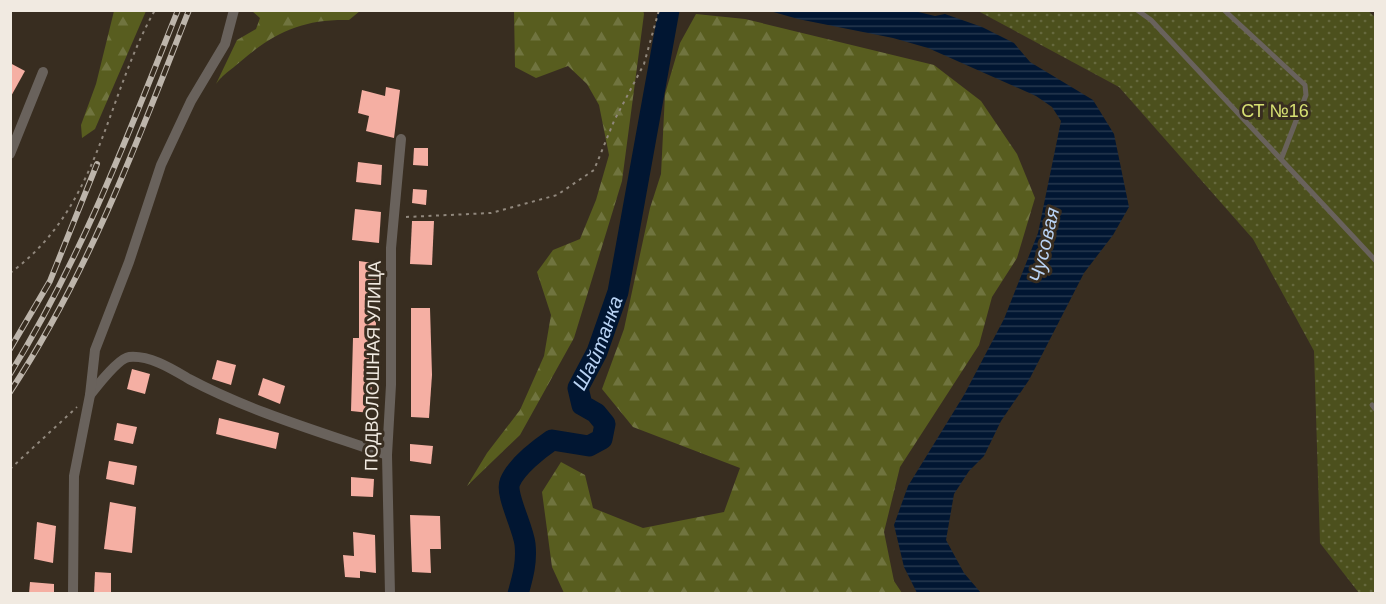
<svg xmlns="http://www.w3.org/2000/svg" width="1386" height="604" viewBox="0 0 1386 604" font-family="Arial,sans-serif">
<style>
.grass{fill:url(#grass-dots)}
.forest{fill:url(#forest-firs)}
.water{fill:url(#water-rules)}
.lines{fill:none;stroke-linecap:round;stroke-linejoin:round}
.river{stroke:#011632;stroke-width:21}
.building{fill:#f5afa3}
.path{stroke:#91887d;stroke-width:2;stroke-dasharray:3 4.5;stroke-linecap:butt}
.service{stroke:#69625c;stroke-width:5}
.minor{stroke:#69625c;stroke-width:10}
.rail-casing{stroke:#bdb5ab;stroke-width:6}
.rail{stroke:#382d20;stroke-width:4;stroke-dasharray:11;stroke-linecap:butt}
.labels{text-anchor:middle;stroke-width:6;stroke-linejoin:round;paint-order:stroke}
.park-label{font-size:18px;fill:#d8e173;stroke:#382d20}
.street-label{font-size:18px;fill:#f1eae1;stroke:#382d20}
.water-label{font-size:20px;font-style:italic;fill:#b9d3f4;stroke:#382d20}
</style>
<defs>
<pattern id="grass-dots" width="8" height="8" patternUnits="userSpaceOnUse" patternTransform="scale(1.5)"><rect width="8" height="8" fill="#4c501d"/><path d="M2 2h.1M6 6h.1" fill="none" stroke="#66693e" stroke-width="1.8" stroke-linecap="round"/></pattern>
<pattern id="forest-firs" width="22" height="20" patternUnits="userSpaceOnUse" patternTransform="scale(1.5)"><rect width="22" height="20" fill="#585d1f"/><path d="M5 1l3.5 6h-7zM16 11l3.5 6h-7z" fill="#70743f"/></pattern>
<pattern id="water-rules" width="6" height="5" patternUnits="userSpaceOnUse" patternTransform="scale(1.5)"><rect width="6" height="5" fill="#011632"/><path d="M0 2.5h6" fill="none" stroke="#26384f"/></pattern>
</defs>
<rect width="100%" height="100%" fill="#382d20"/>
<polygon class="grass" points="1367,10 1375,17 1375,593 1359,593 1320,543 1314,351 1253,239 1119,87 978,11"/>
<g class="forest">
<polygon points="114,11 146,11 95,129 82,138 81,125 96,84"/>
<path d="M252,11H360L349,20C303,19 274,32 240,62C232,69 222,75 216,84L237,40L256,29L260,18Z"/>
<polygon points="514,11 643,10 644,14 622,181 574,338 520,435 467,486 487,453 520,410 544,356 551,315 537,272 553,250 580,239 596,200 609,155 599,105 587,84 568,66 536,78 515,67"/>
<polygon points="696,14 745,19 934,65 981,101 1017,154 1035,198 1017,258 992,297 979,345 900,467 884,532 894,581 902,593 564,593 552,567 542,492 561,462 585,475 593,508 643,528 724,512 740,468 633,427 602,389 624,329 650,208 661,174 665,94 680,43"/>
</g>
<polygon class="water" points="910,10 935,16 945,14 982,27 1014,43 1030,62 1093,100 1114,134 1129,207 1113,235 1084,273 1029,380 1001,421 984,456 969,471 954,494 946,540 964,573 981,593 917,593 904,567 894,525 908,486 964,395 1004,319 1038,233 1061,121 1052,107 1036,96 928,48 893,38 798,19 770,11"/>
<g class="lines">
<path class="river" id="s1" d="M518,594C523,576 527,562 525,544C523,527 505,494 510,482C516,467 539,449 552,440L589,446L602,439L605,424L596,413L582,405L578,388L597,352L618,292L669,10"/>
</g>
<g class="building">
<polygon points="10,63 25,71 10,98"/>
<polygon points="386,87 400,90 394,138 366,131 369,116 358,113 362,90 385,96"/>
<polygon points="414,148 428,148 428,166 413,165"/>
<polygon points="358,162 382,165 381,185 356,182"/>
<polygon points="413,189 427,190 426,205 412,203"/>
<polygon points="355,209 381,212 379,243 352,240"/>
<polygon points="412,221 434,221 432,265 410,264"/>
<polygon points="359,261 380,264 370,413 351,411 353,338 359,338"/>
<polygon points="411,308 430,308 432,375 429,418 411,417"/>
<polygon points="217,360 236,365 231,385 212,379"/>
<polygon points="132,369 150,374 145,394 127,389"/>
<polygon points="263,378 285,386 280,404 258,395"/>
<polygon points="219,418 279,433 276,449 216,434"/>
<polygon points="117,423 137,427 133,444 114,440"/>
<polygon points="410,444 433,446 431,464 410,461"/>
<polygon points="109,461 137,466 134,485 106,479"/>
<polygon points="351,477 374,479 373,497 351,496"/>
<polygon points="110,502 136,507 132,553 104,549"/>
<polygon points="410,515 440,516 441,549 430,549 431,573 412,572"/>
<polygon points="37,522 56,526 53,563 34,559"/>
<polygon points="353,532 375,535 376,573 360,571 360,578 345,577 343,555 354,556"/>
<polygon points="95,572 111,573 111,594 94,594"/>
<polygon points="30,582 54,584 54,594 29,594"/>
</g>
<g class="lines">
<g class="path">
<polyline points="406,217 491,213 557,195 594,170 614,121 644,64 659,10"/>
<path d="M10,273C100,208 105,98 155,10"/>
<polyline points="10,469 77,407"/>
</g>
<g class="service">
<polyline points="1137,10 1151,20 1376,261"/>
<polyline points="1224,10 1305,85 1306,95 1282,157"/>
<polyline points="1372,405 1376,410"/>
</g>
<g class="minor">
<polyline points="10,154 43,72"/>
<path d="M90,395C97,386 119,358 129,357C150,355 172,369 189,379C251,412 321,432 387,455"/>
<polyline points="73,594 74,476 90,395 95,350 129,262 161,165 191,101 225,44 234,10"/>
<polyline points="390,594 387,455 391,385 391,248 401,139"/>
</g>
<defs>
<g id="rail">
<polyline points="10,349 50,281 97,164"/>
<path d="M10,374C81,259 128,135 178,10"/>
<path d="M10,392C90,270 136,145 189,10"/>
</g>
</defs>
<use href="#rail" class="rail-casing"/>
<use href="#rail" class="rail"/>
</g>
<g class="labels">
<g class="park-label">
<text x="1275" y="117">СТ №16</text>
</g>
<g class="street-label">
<text transform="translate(373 366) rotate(-89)" y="6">ПОДВОЛОШНАЯ УЛИЦА</text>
</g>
<g class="water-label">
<text transform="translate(1044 245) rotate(-77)" y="7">Чусовая</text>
<text dy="7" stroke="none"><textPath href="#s1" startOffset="340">Шайтанка</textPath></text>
</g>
</g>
<rect width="1386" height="604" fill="none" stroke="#f1eae1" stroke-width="24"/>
</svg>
